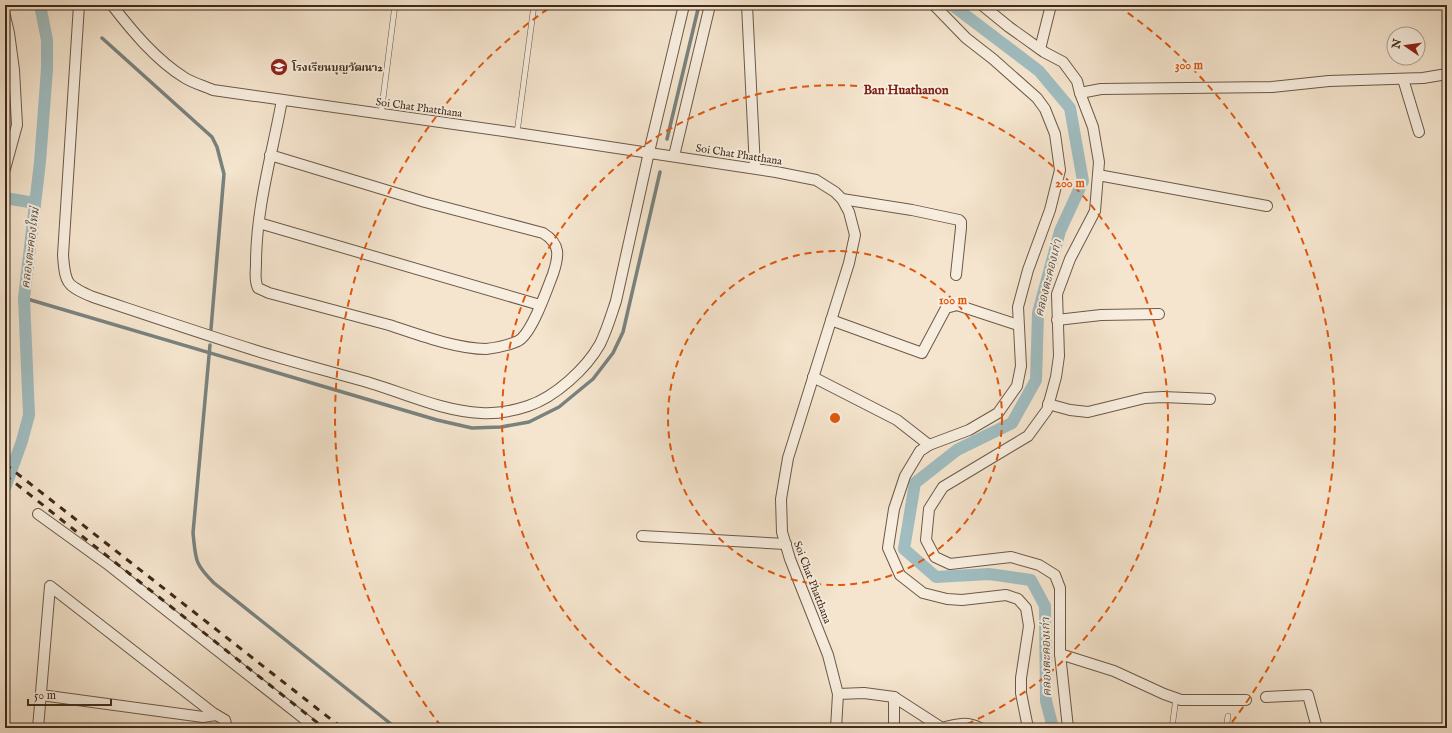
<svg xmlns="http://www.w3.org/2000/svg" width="1452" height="733" viewBox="0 0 1452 733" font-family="'IM FELL English','Noto Serif Thai',serif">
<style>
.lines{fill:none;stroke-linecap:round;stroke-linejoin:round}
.stream{stroke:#79827f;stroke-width:3.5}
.canal{stroke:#a0bdc1;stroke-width:12}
.service-casing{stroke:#6c5948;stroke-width:6}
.minor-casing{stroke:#6c5948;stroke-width:12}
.service{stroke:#f8eedf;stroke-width:5}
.minor{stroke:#f8eedf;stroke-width:10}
.rail{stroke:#3f2a1b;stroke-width:3;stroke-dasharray:7 7;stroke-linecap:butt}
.ring{fill:none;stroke:#e0570d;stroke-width:2;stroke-dasharray:7 5}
.labels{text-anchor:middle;stroke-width:4;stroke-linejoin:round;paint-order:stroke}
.poi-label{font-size:11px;font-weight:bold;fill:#3f2a1b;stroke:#f8eedf;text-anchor:start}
.street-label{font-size:11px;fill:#3f2a1b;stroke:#f8eedf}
.water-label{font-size:12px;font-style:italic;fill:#574f44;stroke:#f8eedf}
.quarter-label{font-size:13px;font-weight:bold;fill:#7a1f14;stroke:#f8eedf}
.centre{fill:#e0570d;stroke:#f8eedf;stroke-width:2}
.ring-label{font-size:12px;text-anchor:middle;font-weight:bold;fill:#e0570d;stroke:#f8eedf;stroke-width:4;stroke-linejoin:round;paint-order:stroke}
</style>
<rect width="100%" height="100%" fill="#f5e5ce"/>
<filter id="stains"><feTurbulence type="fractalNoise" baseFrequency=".005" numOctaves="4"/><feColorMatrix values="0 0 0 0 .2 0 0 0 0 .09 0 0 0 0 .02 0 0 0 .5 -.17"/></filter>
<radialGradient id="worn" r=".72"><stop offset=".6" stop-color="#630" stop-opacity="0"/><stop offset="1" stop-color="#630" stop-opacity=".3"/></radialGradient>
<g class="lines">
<g class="stream">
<polyline points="67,5 70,8"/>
<polyline points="102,38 212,137 217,147 224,174 211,329"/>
<polyline points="667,139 699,5"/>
<polyline points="24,298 437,420 472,428 501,427 529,422 559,407 593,379 613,353 623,332 660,172"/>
<path d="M210,345L193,533C196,560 194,563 214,583L396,728"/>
</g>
<g class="canal">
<polyline points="952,5 1039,71 1070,108 1083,181 1060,231 1038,313 1036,380 1012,423 957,450 915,483 904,549 936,577 989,574 1031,580 1045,606 1046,701 1053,728"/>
<polyline points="5,198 35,203"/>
<polyline points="5,488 22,441 29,415 24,298 40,162 47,69 47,40 40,5"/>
</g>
<defs>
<g id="service">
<polyline points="381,114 395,5"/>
<polyline points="517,133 534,5"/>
<polyline points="1172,728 1176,698"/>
<polyline points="1226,728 1228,716"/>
</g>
<g id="minor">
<path d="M79,5L63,255C65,284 67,286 93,297C147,315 200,333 254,350C292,362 332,372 370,383C407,394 442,411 481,413C496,414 513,411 528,406C555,397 586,369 600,344C607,330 611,316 616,301L649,152L684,5"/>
<path d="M112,5C132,31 156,60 185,78C193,83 204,86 213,90L517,133L776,172L816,180L835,192L842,199L849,212L855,235L849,263L788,458L781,499L782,532L790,559L828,655L838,694L836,728"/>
<polyline points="747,5 755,168"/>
<polyline points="982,5 1009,27 1044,52 1063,62 1077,81 1080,93 1093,127 1099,162 1095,211 1070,259 1057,294 1059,356 1056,377 1047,410 1028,436 943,487 929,509 926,540 935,557 950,564 1011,557 1039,565 1055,575 1060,588 1060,654 1068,728"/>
<polyline points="5,16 9,33 14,70 17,125 5,169"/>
<polyline points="1040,49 1051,5"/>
<polyline points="1403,79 1419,132"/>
<polyline points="1080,93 1101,89 1272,87 1329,81 1423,78 1447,74"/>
<path d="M270,155L425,202L543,233C561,244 559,256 553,274C547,289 532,334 518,341C509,345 495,348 486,349C456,349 417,334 389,325C349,314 309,304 269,293L258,288C254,280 256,273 256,264C256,208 272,155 282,100"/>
<polyline points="674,156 710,5"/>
<polyline points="1098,175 1267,206"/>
<polyline points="842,199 912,210 959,220 961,222 961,228 956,275"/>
<polyline points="259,223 540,305"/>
<polyline points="831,320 922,353 946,308 957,305 1018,325"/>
<polyline points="1057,320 1101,315 1159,314"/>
<polyline points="813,377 897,420 929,445 969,430 998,413 1017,386 1021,366 1018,307 1028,270 1050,210 1060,170 1055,134 1045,109 1037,98 993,59 966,38 934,5"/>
<polyline points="1048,404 1070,410 1088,412 1145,398 1163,397 1210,399"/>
<polyline points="929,445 920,451 905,476 894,509 888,548 900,575 923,593 947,599 962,600 1006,595 1018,599 1026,608 1029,626 1021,678 1021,693 1028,728"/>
<polyline points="38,514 110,566 316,728"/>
<polyline points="642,536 786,544"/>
<polyline points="1060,654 1114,671 1164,694 1181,700 1246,700"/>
<polyline points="838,694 864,693 894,697 894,728"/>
<polyline points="41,695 203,717 216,715"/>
<polyline points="894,697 942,728"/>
<polyline points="1266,697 1308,695 1317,728"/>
<polyline points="38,728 50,586 213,713 225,720 227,728"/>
<path d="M942,728C956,724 967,721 980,728"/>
</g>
</defs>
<use href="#service" class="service-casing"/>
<use href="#minor" class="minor-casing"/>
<use href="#service" class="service"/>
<use href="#minor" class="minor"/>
<g class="rail">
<polyline points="5,464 342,728"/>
<polyline points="5,475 324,728"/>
</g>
</g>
<g class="ring">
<circle cx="835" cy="418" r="167"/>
<path d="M713 728A333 333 0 1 1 957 728"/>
<path d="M441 726A500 500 0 0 1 552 6M1118 6A500 500 0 0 1 1229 726"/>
</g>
<defs>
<symbol id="school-disc" viewBox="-11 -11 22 22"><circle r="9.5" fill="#8f2418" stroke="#f8eedf"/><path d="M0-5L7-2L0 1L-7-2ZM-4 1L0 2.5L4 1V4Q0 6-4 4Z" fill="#fff"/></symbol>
</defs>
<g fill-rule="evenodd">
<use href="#school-disc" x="269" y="57" width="20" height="20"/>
</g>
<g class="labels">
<g class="poi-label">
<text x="292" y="71">โรงเรียนบุญวัฒนา2</text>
</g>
<g class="street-label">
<text transform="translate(419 107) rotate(8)" y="4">Soi Chat Phatthana</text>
<text transform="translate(739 154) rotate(9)" y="4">Soi Chat Phatthana</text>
<text transform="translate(813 582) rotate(69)" y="4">Soi Chat Phatthana</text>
</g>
<g class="water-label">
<text transform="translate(30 248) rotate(-83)" y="4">คลองตะคองใหม่</text>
<text transform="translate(1048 278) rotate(-76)" y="4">คลองตะคองเก่า</text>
<text transform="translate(1046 657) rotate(-91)" y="4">คลองตะคองเก่า</text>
</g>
<g class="quarter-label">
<text x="906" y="94">Ban Huathanon</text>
</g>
</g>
<circle cx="835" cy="418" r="6" class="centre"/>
<g class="ring-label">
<text x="1189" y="69">300 m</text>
<text x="1070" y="187">200 m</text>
<text x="953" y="304">100 m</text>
</g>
<rect width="1452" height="733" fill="none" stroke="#f5e5ce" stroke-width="20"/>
<rect x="6" y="6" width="1440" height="721" fill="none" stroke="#3f2a1b" stroke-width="2"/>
<rect x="10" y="10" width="1432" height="713" fill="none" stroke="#3f2a1b"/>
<g transform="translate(1406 46) rotate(283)"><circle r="19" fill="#f8eedf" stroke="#aea091"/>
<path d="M0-3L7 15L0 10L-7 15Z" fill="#8f2418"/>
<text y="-6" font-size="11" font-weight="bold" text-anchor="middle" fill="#3f2a1b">N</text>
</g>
<path d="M28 699v6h83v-6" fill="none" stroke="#3f2a1b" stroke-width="2"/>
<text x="34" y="699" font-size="12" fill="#3f2a1b" stroke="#f8eedf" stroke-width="3" paint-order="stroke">50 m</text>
<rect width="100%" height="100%" filter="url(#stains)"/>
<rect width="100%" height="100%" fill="url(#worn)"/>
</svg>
